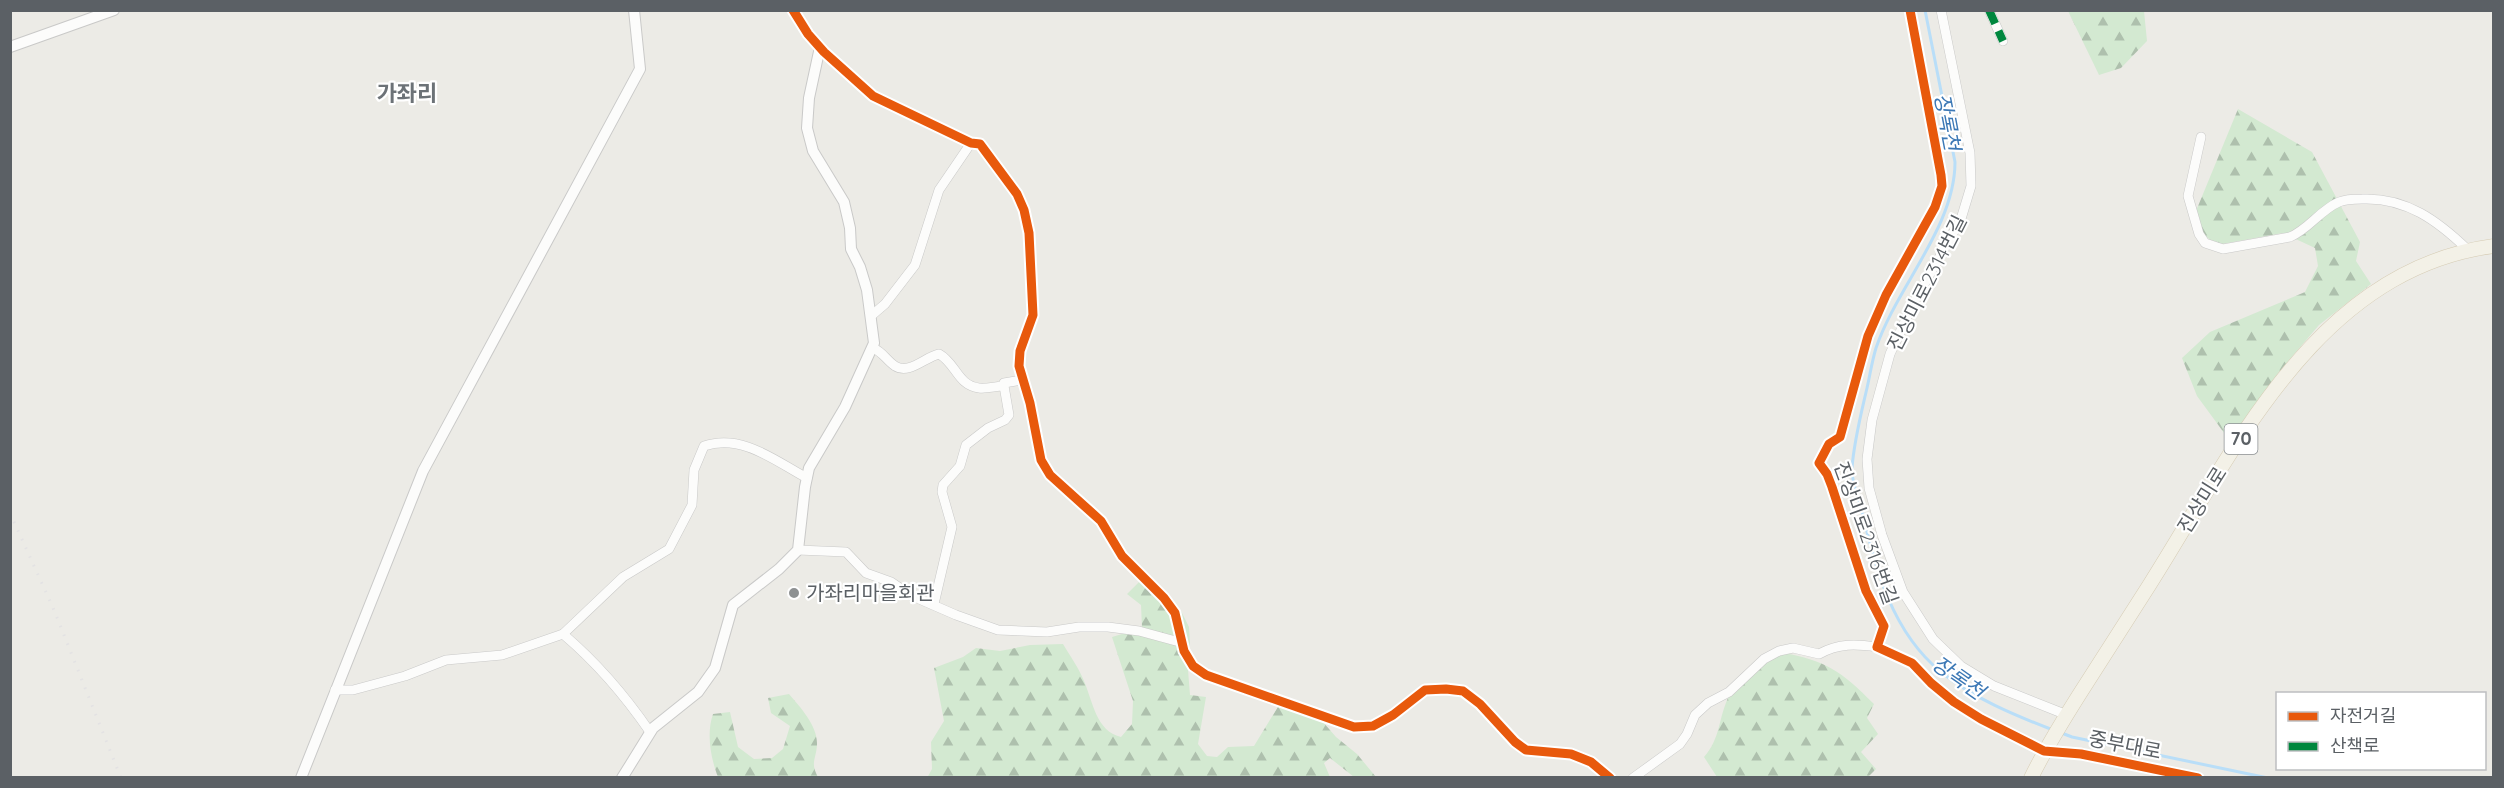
<svg xmlns="http://www.w3.org/2000/svg" width="2504" height="788" viewBox="0 0 2504 788" font-family="Quicksand,'Noto Sans KR',sans-serif">
<style>
.forest{fill:url(#forest-firs)}
.lines{fill:none;stroke-linecap:round;stroke-linejoin:round}
.stream{stroke:#b9def8;stroke-width:3}
.minor-casing{stroke:#c9c9c8;stroke-width:10}
.tertiary-casing{stroke:#c9c9c8;stroke-width:12}
.primary-casing{stroke:#d5cbb3;stroke-width:15}
.minor{stroke:#fcfcfb;stroke-width:9}
.tertiary{stroke:#fcfcfb;stroke-width:10}
.primary{stroke:#f3f1e7;stroke-width:14}
.rail{stroke:#e3e2e3;stroke-width:3;stroke-dasharray:1.5 8;stroke-linecap:butt}
.quiet{stroke:#00873e;stroke-width:8;stroke-dasharray:15 8;stroke-linecap:butt}
.cycleway-casing{stroke:#fff;stroke-width:13}
.cycleway{stroke:#e8590c;stroke-width:9}
.poi-dot{fill:#8e9192;stroke:#fff;stroke-width:2}
.labels{text-anchor:middle;stroke-width:4.5;stroke-linejoin:round;paint-order:stroke}
.shield{fill:#fff;stroke:#8c9093;stroke-width:1.5}
.shield-label{font-size:18px;font-weight:bold;fill:#5b6065}
.street-label{font-size:20px;fill:#5b6065;stroke:#fff}
.poi-label{font-size:20px;fill:#5b6065;stroke:#fff;text-anchor:start}
.water-label{font-size:21px;font-style:italic;fill:#3c78b5;stroke:#fff}
.quarter-label{font-size:22px;font-weight:bold;fill:#6c7277;stroke:#fff}
</style>
<defs>
<pattern id="forest-firs" width="22" height="20" patternUnits="userSpaceOnUse" patternTransform="scale(1.5)"><rect width="22" height="20" fill="#d3e9d1"/><path d="M5 1l3.5 6h-7zM16 11l3.5 6h-7z" fill="#aec0ad"/></pattern>
</defs>
<rect width="100%" height="100%" fill="#ecebe6"/>
<g class="forest">
<polygon points="2068,11 2144,11 2147,41 2121,68 2099,75"/>
<polygon points="2238,109 2312,152 2360,242 2356,261 2371,284 2319,325 2279,372 2230,441 2197,396 2182,358 2210,332 2305,292 2318,266 2315,248 2283,233 2217,245 2204,235 2196,211"/>
<path d="M1154,581L1181,611L1189,627L1190,643L1187,657L1190,695L1206,697L1198,744L1207,756L1217,757L1228,747L1254,746L1284,697L1309,706L1336,737L1357,754L1376,777H1354L1330,758L1324,763L1330,777L927,778L932,769L931,742L944,721L934,668L963,657L976,648L1000,651L1030,645L1063,644C1070,656 1079,668 1084,681C1093,702 1096,731 1121,737L1132,724L1133,701L1112,637L1142,628L1141,605L1127,594L1139,582Z"/>
<path d="M1780,652C1827,661 1840,670 1874,704L1867,718L1878,734L1861,752L1876,769L1868,777H1717L1704,757C1721,738 1718,718 1729,696C1737,680 1765,663 1780,652Z"/>
<path d="M789,694C800,707 818,726 817,745C816,760 810,762 818,777H718C711,759 706,734 713,714L730,712L738,747L754,759L772,758L783,749L790,726L771,713L768,698Z"/>
</g>
<g class="lines">
<g class="stream">
<path d="M1925,10L1955,162C1955,227 1897,286 1876,348C1872,361 1870,375 1867,388C1861,414 1854,441 1852,468C1851,482 1859,499 1862,512C1876,570 1892,632 1941,672C1973,698 2014,715 2053,730"/>
<polyline points="2059,732 2072,737 2268,778"/>
</g>
<defs>
<g id="minor">
<polyline points="793,10 808,34 824,52 873,96 971,143 980,144 1017,194 1024,210 1029,233 1033,315 1020,351 1019,366 1030,403 1041,460 1050,475 1101,521 1122,556 1164,598 1175,613 1184,651 1193,666 1206,675 1354,727 1373,726 1393,715 1425,690 1446,689 1463,691 1480,704 1515,742 1526,750 1571,754 1591,762 1610,778"/>
<polyline points="1910,10 1941,175 1942,186 1935,207 1886,295 1868,336 1840,437 1829,444 1819,463 1827,474 1832,487 1866,591 1884,626 1877,647 1912,663 1931,683 1954,702 1981,719 2044,751 2081,754 2198,778"/>
<polyline points="1941,10 1970,153 1971,186 1961,219 1913,304 1890,354 1872,420 1867,459 1869,488 1882,535 1903,592 1933,639 1961,666 1994,686 2067,715"/>
<polyline points="1989,10 2003,41"/>
<path d="M2201,137L2188,196L2199,234L2205,243L2223,249L2290,237C2309,229 2320,210 2339,202C2346,199 2355,199 2362,199C2406,197 2438,221 2468,250"/>
<polyline points="871,316 885,304 915,265 939,190 971,143"/>
<path d="M873,348C883,352 886,360 895,366C909,375 925,357 939,354C956,363 957,385 979,388C987,389 996,386 1004,386V383L1022,380"/>
<polyline points="798,550 846,552 866,573 891,582 910,595 956,615 998,630 1047,632 1079,627 1108,627 1139,631 1183,643"/>
<polyline points="934,604 952,527 942,492 943,485 960,466 966,445 988,428 1005,420 1009,415 1004,386"/>
<path d="M563,634C596,662 626,697 650,732"/>
<path d="M335,690H353L405,676L446,660L502,655L563,634L623,577L669,549L692,505L694,470L704,446C742,433 775,461 807,478"/>
<path d="M1633,778L1680,744L1687,734L1695,715L1708,703L1729,692L1764,659L1779,651L1793,648L1819,654C1839,643 1856,644 1877,647"/>
</g>
<g id="tertiary">
<polyline points="10,47 114,10"/>
<polyline points="301,778 423,471 640,69 634,10"/>
<polyline points="622,778 653,728 698,692 715,668 733,605 779,569 798,550 805,487 809,468 845,407 874,343 867,290 860,267 851,249 850,228 844,202 813,151 807,128 809,98 820,47"/>
</g>
<path id="primary" d="M2031,778C2045,749 2062,722 2079,695C2103,658 2126,621 2150,584C2235,450 2317,269 2494,246"/>
</defs>
<use href="#minor" class="minor-casing"/>
<use href="#tertiary" class="tertiary-casing"/>
<use href="#primary" class="primary-casing"/>
<use href="#minor" class="minor"/>
<use href="#tertiary" class="tertiary"/>
<use href="#primary" class="primary"/>
<polyline class="rail" points="10,513 54,610 121,778"/>
<polyline class="quiet" points="1989,10 2003,41"/>
<defs>
<g id="cycleway">
<polyline points="793,10 808,34 824,52 873,96 971,143 980,144 1017,194 1024,210 1029,233 1033,315 1020,351 1019,366 1030,403 1041,460 1050,475 1101,521 1122,556 1164,598 1175,613 1184,651 1193,666 1206,675 1354,727 1373,726 1393,715 1425,690 1446,689 1463,691 1480,704 1515,742 1526,750 1571,754 1591,762 1610,778"/>
<polyline points="1910,10 1941,175 1942,186 1935,207 1886,295 1868,336 1840,437 1829,444 1819,463 1827,474 1832,487 1866,591 1884,626 1877,647 1912,663 1931,683 1954,702 1981,719 2044,751 2081,754 2198,778"/>
</g>
</defs>
<use href="#cycleway" class="cycleway-casing"/>
<use href="#cycleway" class="cycleway"/>
</g>
<circle class="poi-dot" cx="794" cy="593" r="6"/>
<g class="labels">
<rect class="shield" x="2224.5" y="424" width="33" height="30" rx="4.5"/>
<g class="shield-label">
<text x="2241" y="445">70</text>
</g>
<g class="street-label">
<text transform="translate(1927 283) rotate(-63)" y="7">진상미로2314번길</text>
<text transform="translate(2202 500) rotate(-58)" y="7">진상미로</text>
<text transform="translate(1866 533) rotate(70)" y="7">진상미로2316번길</text>
<text transform="translate(2125 745) rotate(11)" y="7">중부대로</text>
</g>
<g class="poi-label">
<text x="806" y="600">가좌리마을회관</text>
</g>
<g class="water-label">
<text transform="translate(1947 122) rotate(79)" y="7">장록천</text>
<text transform="translate(1958 678) rotate(35)" y="7">장록천</text>
</g>
<g class="quarter-label">
<text x="407" y="101">가좌리</text>
</g>
</g>
<rect width="2504" height="788" fill="none" stroke="#5b6065" stroke-width="24"/>
<rect x="2276" y="692" width="210" height="78" fill="#ffffff" stroke="#bdbfc1" stroke-width="1.5"/>
<rect x="2288" y="712" width="30" height="9" fill="#e8590c" stroke="#bdbfc1" stroke-width="1.5"/>
<text x="2330" y="722" font-size="18" fill="#5b6065">자전거길</text>
<rect x="2288" y="742" width="30" height="9" fill="#00873e" stroke="#bdbfc1" stroke-width="1.5"/>
<text x="2330" y="752" font-size="18" fill="#5b6065">산책로</text>
</svg>
